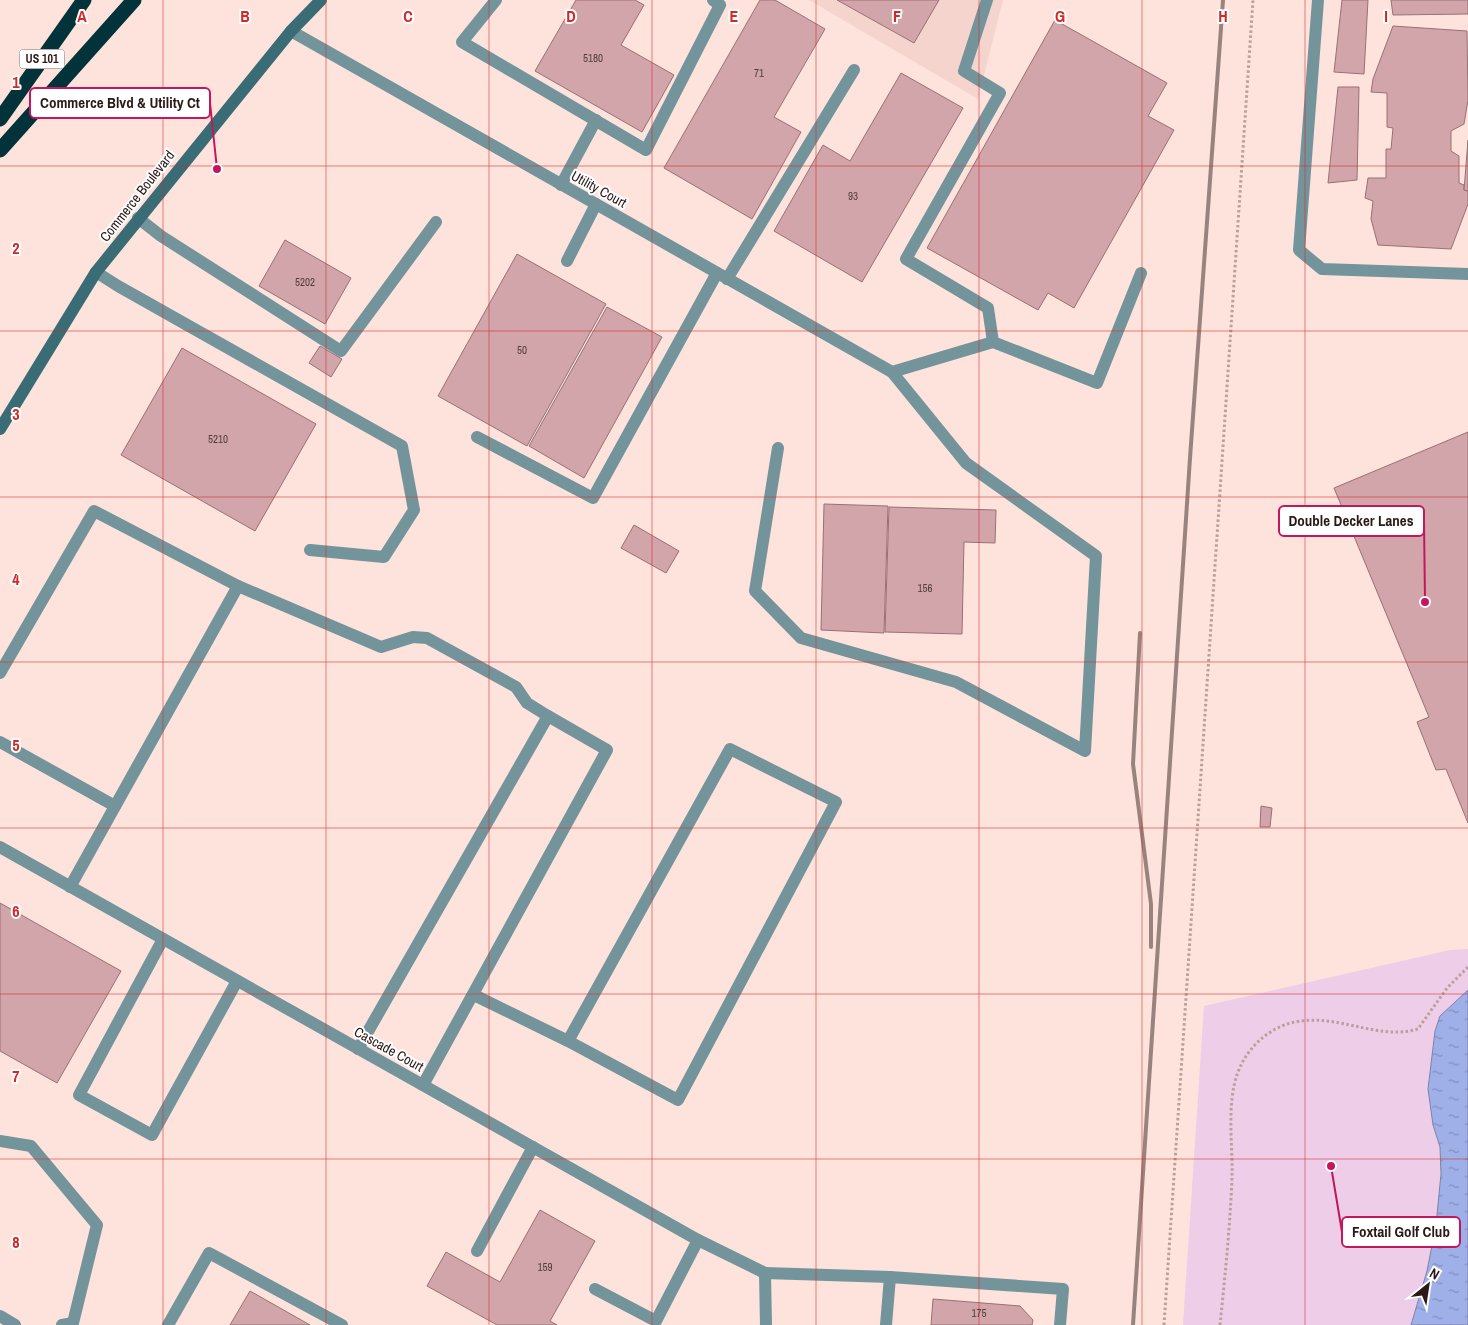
<svg xmlns="http://www.w3.org/2000/svg" width="1468" height="1325" viewBox="0 0 1468 1325" font-family="'Archivo Narrow',sans-serif">
<style>
.built{fill:#f5d4cd}
.grass{fill:#eecde8}
.water{fill:url(#water-ripples);stroke:#7c83a9}
.building{fill:#d2a5aa;stroke:#997074}
.lines{fill:none;stroke-linecap:round;stroke-linejoin:round}
.path{stroke:#b9a09b;stroke-width:3;stroke-dasharray:2.5 2.5;stroke-linecap:butt}
.lane{stroke:#74949b;stroke-width:12}
.street{stroke:#74949b;stroke-width:12}
.secondary{stroke:#396c75;stroke-width:12}
.highway{stroke:#02333b;stroke-width:15}
.rail{stroke:#99837e;stroke-width:4}
.grid{fill:none;stroke:#d62828;stroke-width:1;stroke-opacity:0.55}
.labels{text-anchor:middle;stroke-width:4;stroke-linejoin:round;paint-order:stroke}
.number-label{font-size:11px;fill:#543c3b}
.shield{fill:#fff;stroke:#6a5e5c;stroke-width:1}
.shield-label{font-size:12px;font-weight:bold;fill:#2a1916}
.street-label{font-size:14px;fill:#2a1916;stroke:#fff}
.grid-label{font-size:16px;text-anchor:middle;font-weight:bold;fill:#d62828;stroke:#fff;stroke-width:4;stroke-linejoin:round;paint-order:stroke}
.leader{fill:none;stroke:#c2185b;stroke-width:2}
.callout-dot{fill:#c2185b;stroke:#fff;stroke-width:2}
.callout{fill:#fff;stroke:#c2185b;stroke-width:2}
.callout-label{font-size:15px;text-anchor:middle;font-weight:bold;fill:#2a1916}
</style>
<defs>
<pattern id="water-ripples" width="26" height="14" patternUnits="userSpaceOnUse" patternTransform="scale(1.25)"><rect width="26" height="14" fill="#9fb0e8"/><path d="M2 4q2-2 4 0t4 0M15 11q2-2 4 0t4 0" fill="none" stroke="#828ebb"/></pattern>
</defs>
<rect width="100%" height="100%" fill="#fee2dc"/>
<polygon class="built" points="809,0 1003,0 978,99"/>
<polygon class="grass" points="1468,949 1468,1325 1183,1325 1204,1006 1450,950"/>
<polygon class="water" points="1468,990 1468,1325 1411,1325 1427,1271 1436,1225 1441,1174 1440,1147 1433,1125 1428,1089 1435,1031 1440,1016"/>
<g class="building">
<polygon points="576,0 635,0 644,5 621,45 674,75 642,132 535,71"/>
<polygon points="760,0 775,0 825,29 774,117 801,132 752,219 664,168"/>
<polygon points="837,0 939,0 914,43"/>
<polygon points="1342,0 1368,0 1364,74 1334,72"/>
<polygon points="1391,0 1468,0 1468,14 1393,15"/>
<polygon points="1055,20 1167,83 1148,116 1174,130 1074,308 1048,293 1038,310 927,248"/>
<polygon points="1393,26 1467,31 1468,100 1464,124 1451,131 1451,151 1459,156 1459,183 1464,185 1464,190 1468,191 1468,204 1451,249 1378,245 1371,219 1373,201 1365,198 1368,178 1386,178 1386,149 1391,149 1393,128 1387,127 1387,93 1371,92 1373,79"/>
<polygon points="901,73 963,108 862,282 774,231 823,145 850,161"/>
<polygon points="1338,87 1359,87 1357,180 1328,183"/>
<polygon points="1468,140 1468,191 1464,190"/>
<polygon points="285,240 351,278 325,324 259,286"/>
<polygon points="517,254 606,304 527,446 438,396"/>
<polygon points="607,307 662,337 584,478 529,446"/>
<polygon points="320,346 342,359 331,377 309,363"/>
<polygon points="182,348 316,424 255,531 121,455"/>
<polygon points="1468,432 1468,823 1446,769 1436,770 1417,722 1429,717 1334,488"/>
<polygon points="824,504 888,506 884,633 821,630"/>
<polygon points="889,507 996,510 995,543 964,542 962,634 885,632"/>
<polygon points="634,525 679,551 666,573 621,548"/>
<polygon points="1261,806 1272,808 1270,827 1260,827"/>
<polygon points="0,903 121,971 57,1083 0,1051"/>
<polygon points="540,1210 595,1241 550,1321 557,1325 497,1325 427,1286 446,1252 500,1282"/>
<polygon points="250,1291 310,1325 230,1325"/>
<polygon points="933,1299 1020,1306 1033,1320 1032,1325 931,1325"/>
</g>
<g class="lines">
<g class="path">
<polyline points="1164,1325 1253,0"/>
<path d="M1220,1325C1225,1276 1230,1227 1232,1178C1233,1144 1226,1104 1238,1072C1247,1048 1269,1027 1295,1022C1339,1013 1377,1041 1418,1029L1447,988L1468,967"/>
</g>
<g class="lane">
<polyline points="496,0 462,42 646,150 720,5 713,0"/>
<polyline points="1318,0 1299,250 1322,269 1468,274"/>
<polyline points="561,185 596,120"/>
<polyline points="138,218 161,236 341,351 436,222"/>
<polyline points="567,261 596,204"/>
<polyline points="96,272 118,286 402,446 414,510 384,557 310,550"/>
<polyline points="727,279 854,70"/>
<polyline points="993,342 1097,383 1141,273"/>
<polyline points="477,437 593,498 717,273"/>
<polyline points="778,448 755,591 801,638 956,682 1085,751 1096,556 966,463 892,372 993,342 988,308 906,259 1000,93 964,71 987,0"/>
<polyline points="238,586 381,647 413,637 427,638 516,687 527,703 548,716"/>
<polyline points="0,673 94,511 238,586 70,887"/>
<polyline points="0,742 115,806"/>
<polyline points="163,939 79,1095 152,1135 237,981"/>
<polyline points="474,995 568,1041 678,1100 836,802 730,749 568,1041"/>
<polyline points="358,1049 548,716 607,750 423,1085"/>
<polyline points="0,1141 31,1146 97,1225 73,1323 62,1325"/>
<polyline points="477,1251 533,1147"/>
<polyline points="595,1289 656,1321 698,1240"/>
<polyline points="0,1316 15,1325"/>
<polyline points="168,1325 209,1253 342,1325"/>
<polyline points="766,1325 765,1273 890,1277 1063,1289 1060,1325"/>
<polyline points="886,1325 890,1277"/>
</g>
<g class="street">
<polyline points="291,31 892,372"/>
<polyline points="0,847 698,1240 765,1273"/>
</g>
<polyline class="secondary" points="0,429 96,272 291,31 321,0"/>
<g class="highway">
<polyline points="0,119 84,0"/>
<polyline points="0,150 134,0"/>
</g>
<g class="rail">
<polyline points="1140,633 1133,764 1151,904 1151,947"/>
<polyline points="1133,1325 1190,458 1223,0"/>
</g>
</g>
<path class="grid" d="M163,0V1325M326,0V1325M489,0V1325M652,0V1325M816,0V1325M979,0V1325M1142,0V1325M1305,0V1325M0,166H1468M0,331H1468M0,497H1468M0,662H1468M0,828H1468M0,994H1468M0,1159H1468"/>
<g class="labels">
<g class="number-label">
<text x="593" y="62">5180</text>
<text x="759" y="77">71</text>
<text x="853" y="200">93</text>
<text x="305" y="286">5202</text>
<text x="522" y="354">50</text>
<text x="218" y="443">5210</text>
<text x="925" y="592">156</text>
<text x="545" y="1271">159</text>
<text x="979" y="1317">175</text>
</g>
<rect class="shield" x="19.5" y="49.5" width="45" height="19" rx="4"/>
<g class="shield-label">
<text x="42" y="63">US 101</text>
</g>
<g class="street-label">
<text transform="translate(599 189) rotate(29)" y="5">Utility Court</text>
<text transform="translate(137 196) rotate(-52)" y="5">Commerce Boulevard</text>
<text transform="translate(389 1049) rotate(29)" y="5">Cascade Court</text>
</g>
</g>
<g class="grid-label">
<text x="82" y="22">A</text>
<text x="245" y="22">B</text>
<text x="408" y="22">C</text>
<text x="571" y="22">D</text>
<text x="734" y="22">E</text>
<text x="897" y="22">F</text>
<text x="1060" y="22">G</text>
<text x="1223" y="22">H</text>
<text x="1386" y="22">I</text>
<text x="16" y="88">1</text>
<text x="16" y="254">2</text>
<text x="16" y="420">3</text>
<text x="16" y="585">4</text>
<text x="16" y="751">5</text>
<text x="16" y="917">6</text>
<text x="16" y="1082">7</text>
<text x="16" y="1248">8</text>
</g>
<path class="leader" d="M217 169L210 103M1425 602L1424 521M1331 1166L1342 1232"/>
<g class="callout-dot">
<circle cx="217" cy="169" r="5"/>
<circle cx="1425" cy="602" r="5"/>
<circle cx="1331" cy="1166" r="5"/>
</g>
<g class="callout">
<rect x="30" y="88" width="180" height="30" rx="5"/>
<rect x="1279" y="506" width="145" height="30" rx="5"/>
<rect x="1342" y="1217" width="118" height="30" rx="5"/>
</g>
<g class="callout-label">
<text x="120" y="108">Commerce Blvd &amp; Utility Ct</text>
<text x="1351" y="526">Double Decker Lanes</text>
<text x="1401" y="1237">Foxtail Golf Club</text>
</g>
<g transform="translate(1428 1285) rotate(30)" stroke="#ffffff" stroke-width="4" paint-order="stroke">
<path d="M0-4L9 19L0 12L-9 19Z" fill="#2a1916"/>
<text y="-8" font-size="14" font-weight="bold" text-anchor="middle" fill="#2a1916">N</text>
</g>
</svg>
